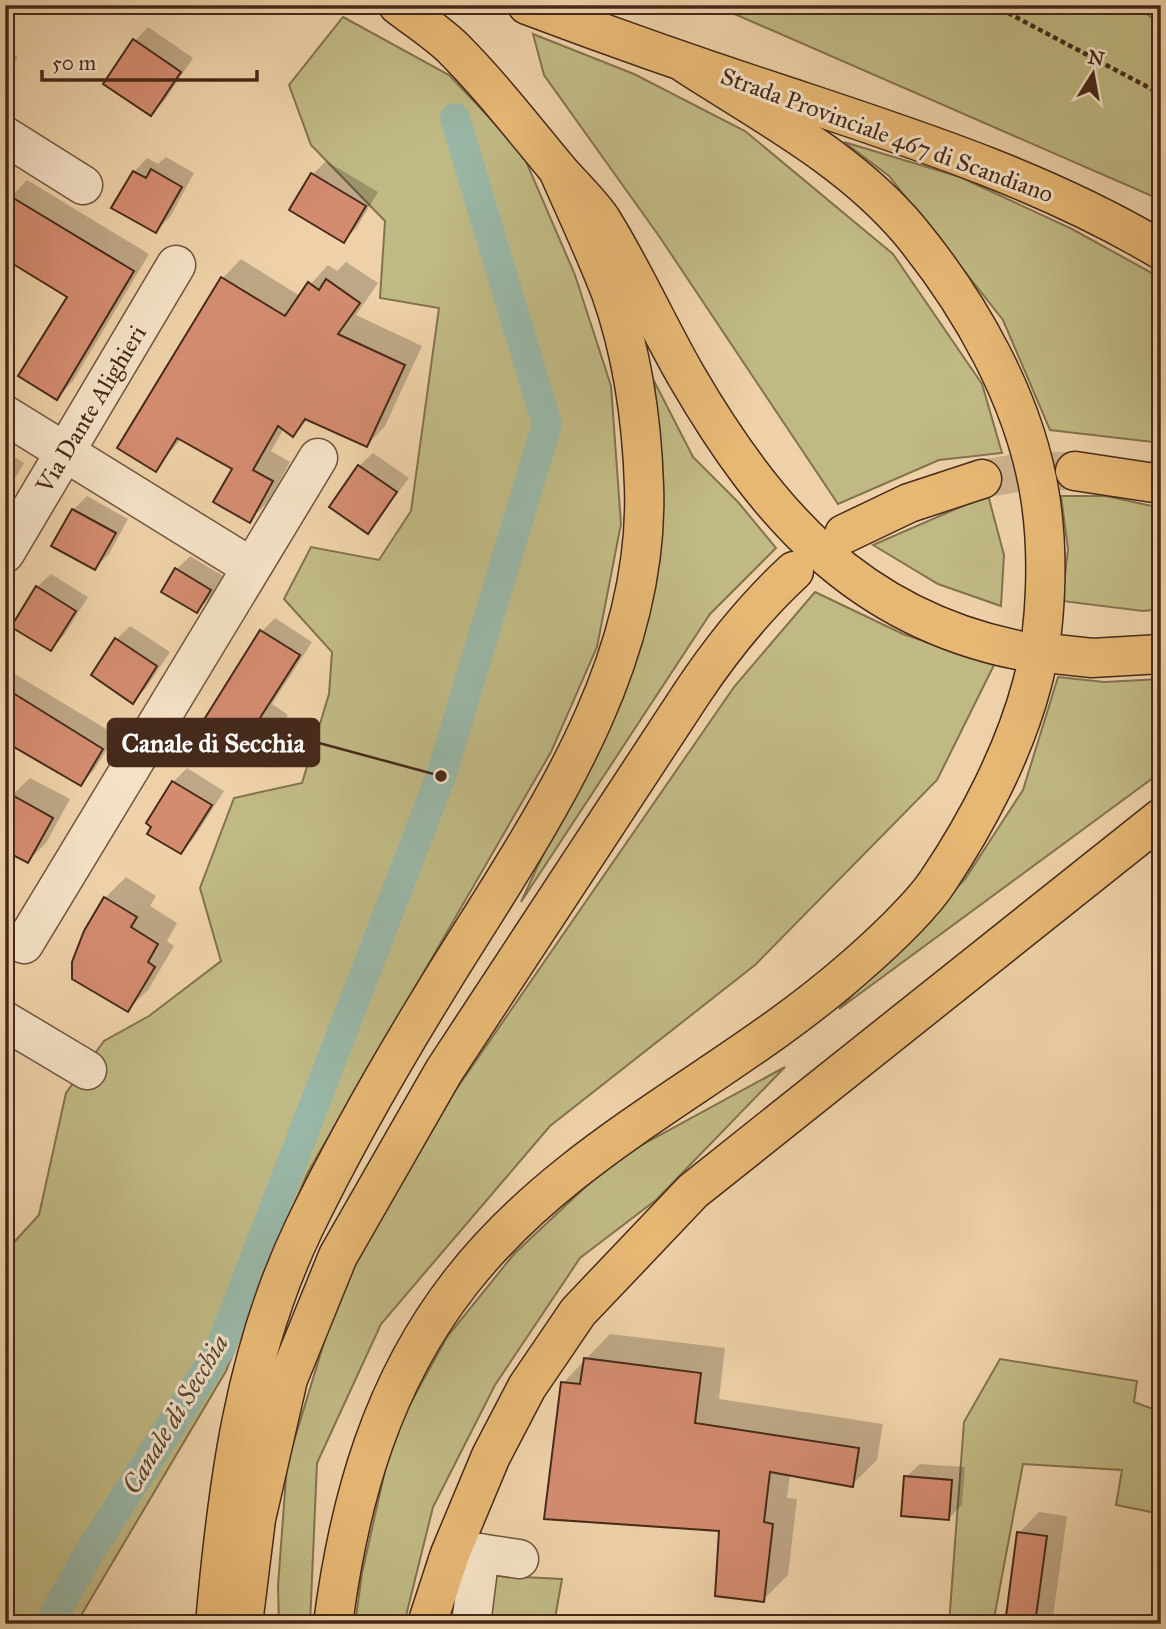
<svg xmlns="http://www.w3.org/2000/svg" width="1166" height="1629" viewBox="0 0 1166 1629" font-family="'IM FELL Great Primer',serif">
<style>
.green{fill:#c0b983;stroke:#83724e;stroke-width:2}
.shadow{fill:#0003}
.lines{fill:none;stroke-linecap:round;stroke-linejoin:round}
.canal{stroke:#99b7a7;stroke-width:30}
.building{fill:#d48c70;stroke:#462a1a;stroke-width:2}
.major-tunnel{stroke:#ccb08c;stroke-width:38;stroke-dasharray:38 19;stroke-linecap:butt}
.minor-casing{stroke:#70543e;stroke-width:41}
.major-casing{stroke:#462a1a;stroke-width:41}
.path{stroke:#462a1a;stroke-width:4.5;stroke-dasharray:5 3.5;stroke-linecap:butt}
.minor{stroke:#f4e1c6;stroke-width:38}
.major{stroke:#e7b874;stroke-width:38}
.labels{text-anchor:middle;stroke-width:6;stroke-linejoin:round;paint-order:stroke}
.street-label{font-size:24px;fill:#462a1a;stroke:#f4e1c6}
.water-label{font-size:26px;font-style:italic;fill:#574636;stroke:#f4e1c6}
.leader{fill:none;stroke:#462a1a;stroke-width:2.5}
.callout-dot{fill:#462a1a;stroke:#f4e1c6;stroke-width:2.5}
.callout{fill:#462a1a;stroke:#462a1a;stroke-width:2.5}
.callout-label{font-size:26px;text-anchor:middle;font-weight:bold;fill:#fff}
</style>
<rect width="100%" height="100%" fill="#eed1a8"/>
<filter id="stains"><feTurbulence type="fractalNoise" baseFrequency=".00286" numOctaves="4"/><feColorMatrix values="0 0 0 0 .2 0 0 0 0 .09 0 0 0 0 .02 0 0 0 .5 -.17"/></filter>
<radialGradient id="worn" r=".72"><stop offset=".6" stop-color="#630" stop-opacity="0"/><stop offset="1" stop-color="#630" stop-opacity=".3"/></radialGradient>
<g class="green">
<polygon points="714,5 1133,5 1161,24 1161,200"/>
<polygon points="343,17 449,75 522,152 575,275 611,386 621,524 597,647 551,752 307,1174 226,1371 76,1624 5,1624 5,1252 39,1215 66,1093 104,1041 149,1016 221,961 200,888 234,798 302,783 329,694 332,652 284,599 311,547 379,560 411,511 439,308 380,298 385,221 311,145 289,85"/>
<polygon points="533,34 634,74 745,131 893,254 982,384 1002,453 939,460 838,504 659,236 544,75"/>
<polygon points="844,142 960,177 1072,229 1161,278 1161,443 1050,430 1003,320 889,176"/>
<polygon points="654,381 693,457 738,502 776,548 710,614 521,902 602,728 655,586 658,446"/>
<polygon points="988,495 1004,555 1001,606 938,584 873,545"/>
<polygon points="1061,496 1106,496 1161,508 1161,609 1143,611 1062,601 1068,549"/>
<polygon points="815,592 903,634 994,665 937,780 755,965 550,1126 381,1324 317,1463 310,1624 279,1624 278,1586 287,1464 340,1290 453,1094 734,687"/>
<polygon points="1058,677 1104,682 1161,679 1161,772 839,1009 965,879 1023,790"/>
<polygon points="785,1067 656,1200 580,1258 495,1385 433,1507 404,1624 355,1624 362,1573 393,1435 447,1337 514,1254 614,1160"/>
<polygon points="1000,1359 1137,1381 1134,1402 1161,1412 1161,1514 1116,1505 1122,1470 1023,1464 993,1624 949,1624 964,1422"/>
<polygon points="466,1574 562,1579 554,1624 456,1624"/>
</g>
<g class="shadow">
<polygon points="5,5 22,5 12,15 5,10"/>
<polygon points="148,27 193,58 164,101 151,114 135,41"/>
<polygon points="5,49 18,57 5,78"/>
<polygon points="166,157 194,173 170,217 156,231 134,172 147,158 158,164"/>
<polygon points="326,161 378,192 357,227 344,241 291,209 313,174"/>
<polygon points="27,180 149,254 73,381 57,398 69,296 11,197"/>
<polygon points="241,259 300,296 328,265 337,271 346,262 378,283 356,315 422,346 385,426 367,445 309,418 293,434 284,428 271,451 290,462 268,502 249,521 234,468 181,439 155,470 119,447 223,278"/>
<polygon points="5,451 24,463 5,495"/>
<polygon points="373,453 409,478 368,532 359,466"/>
<polygon points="87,496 128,519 109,554 95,568 73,510"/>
<polygon points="190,556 223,576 210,598 196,611 177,569"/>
<polygon points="51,574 88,597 64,635 51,649 37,587"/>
<polygon points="275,618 312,642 272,704 288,715 268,746 255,759 262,631"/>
<polygon points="130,626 170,652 146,688 133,701 117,639"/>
<polygon points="5,668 116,735 94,770 81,784 5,740"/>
<polygon points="187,768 224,791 194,838 181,852 173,782"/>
<polygon points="30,778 70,799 46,843 28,861 5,849 5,789 13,794"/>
<polygon points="126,877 156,896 150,906 177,923 167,941 174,946 148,990 127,1010 85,931 105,898"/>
<polygon points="610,1334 725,1348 719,1399 883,1424 877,1460 852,1485 790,1474 787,1498 797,1499 788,1575 763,1600 721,1530 563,1383"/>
<polygon points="920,1464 965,1467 962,1505 949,1518 906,1477"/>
<polygon points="1039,1512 1067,1516 1052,1624 1007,1624 1019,1533"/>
</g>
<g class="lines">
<polyline class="canal" points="49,1624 89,1553 220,1349 441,776 547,424 455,118"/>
</g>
<g class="building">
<polygon points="133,39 181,72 151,116 103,84"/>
<polygon points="151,169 182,187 156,233 111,208 133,171 146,178"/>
<polygon points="311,173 366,206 344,243 289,210"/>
<polygon points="5,193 134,271 57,400 18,376 67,297 5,259"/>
<polygon points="221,277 285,316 308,282 319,290 326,279 360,303 338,334 405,365 367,447 305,419 293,437 278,426 253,470 273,481 250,523 213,502 232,469 177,438 156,472 117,448"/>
<polygon points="358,465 397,492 368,534 329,507"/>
<polygon points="72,509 116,533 95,570 51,546"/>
<polygon points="175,568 211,590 197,613 161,592"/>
<polygon points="36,586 76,611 51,651 11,627"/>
<polygon points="260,630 300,655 260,718 277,729 256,762 200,726"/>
<polygon points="115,638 157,666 133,704 91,675"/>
<polygon points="5,688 103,749 81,786 7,743 5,747"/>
<polygon points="172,781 212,805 181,854 147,834 151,827 146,823"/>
<polygon points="5,791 53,818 28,863 5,851"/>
<polygon points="104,897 137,917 131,927 158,944 148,962 155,967 128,1012 72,979 72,962 84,931"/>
<polygon points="584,1358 701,1373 695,1423 859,1448 853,1487 770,1472 764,1522 773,1524 764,1602 715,1596 719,1531 544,1519 561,1382 580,1384"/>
<polygon points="904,1476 952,1480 949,1520 901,1516"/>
<polygon points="1017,1532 1047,1536 1035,1624 1005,1624"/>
</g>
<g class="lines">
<polyline class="major-tunnel" points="982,479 1028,471 1069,471"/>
<defs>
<g id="minor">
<polyline points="5,136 83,185"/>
<polyline points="5,415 251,567"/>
<polyline points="5,553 176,265"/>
<polyline points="24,944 318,458"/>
<polyline points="5,1021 87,1070"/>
<polyline points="448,1560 465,1551 519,1559"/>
<polyline points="471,1624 480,1553"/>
</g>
<g id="major">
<path d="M398,5C416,19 436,32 452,47C491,86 524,129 559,171C573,187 589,202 601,219C633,270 657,325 687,377C766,513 857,617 1017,650"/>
<path d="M527,5C612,37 697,67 783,95C912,138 1044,180 1161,250"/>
<polyline points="1075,471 1161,484"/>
<polyline points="844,534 909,503 982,479"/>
<polyline points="1055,654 1092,658 1161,654"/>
<path d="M215,1624C227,1487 244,1353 304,1228C344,1145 390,1065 438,987C531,835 651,674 644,486C642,423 632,353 611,293C595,251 576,211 558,170"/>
<path d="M243,1624L256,1519L288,1379L338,1256L444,1071L692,693C722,648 754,608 794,571"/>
<path d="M333,1624C349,1500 382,1383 460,1283C567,1145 727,1080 855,967C879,946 921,907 938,881C977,823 1014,752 1032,684C1047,629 1049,552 1040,496C1025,400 970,304 909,230C849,159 763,114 686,64"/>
<polyline points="427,1624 450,1554 491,1456 527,1387 578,1312 693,1191 1161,818"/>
</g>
</defs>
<use href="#minor" class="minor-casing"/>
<use href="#major" class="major-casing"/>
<polyline class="path" points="993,5 1161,94"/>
<use href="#minor" class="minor"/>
<use href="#major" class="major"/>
</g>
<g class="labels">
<g class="street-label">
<text transform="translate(887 135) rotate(20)" y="8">Strada Provinciale 467 di Scandiano</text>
<text transform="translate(91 409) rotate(-59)" y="8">Via Dante Alighieri</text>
</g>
<g class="water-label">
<text transform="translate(175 1414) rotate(-59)" y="9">Canale di Secchia</text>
</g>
</g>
<path class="leader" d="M441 776L319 743"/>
<circle class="callout-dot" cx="441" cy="776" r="7"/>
<rect class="callout" x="108" y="719" width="211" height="47" rx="7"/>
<g class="callout-label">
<text x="213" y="752">Canale di Secchia</text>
</g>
<rect width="1166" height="1629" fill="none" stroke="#eed1a8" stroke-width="28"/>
<rect x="7" y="7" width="1152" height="1615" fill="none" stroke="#462a1a" stroke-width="3.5"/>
<rect x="14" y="14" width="1138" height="1601" fill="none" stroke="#462a1a" stroke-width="2"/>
<g transform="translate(1093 74) rotate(11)" stroke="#f4e1c6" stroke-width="5" paint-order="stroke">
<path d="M0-5L12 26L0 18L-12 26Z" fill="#462a1a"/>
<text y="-10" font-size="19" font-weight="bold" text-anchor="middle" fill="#462a1a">N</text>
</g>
<path d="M42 70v10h215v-10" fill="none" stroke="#462a1a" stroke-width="3.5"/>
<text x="52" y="70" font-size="21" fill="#462a1a" stroke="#f4e1c6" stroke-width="5" paint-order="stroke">50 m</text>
<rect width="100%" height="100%" filter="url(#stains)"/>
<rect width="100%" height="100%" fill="url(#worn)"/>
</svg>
